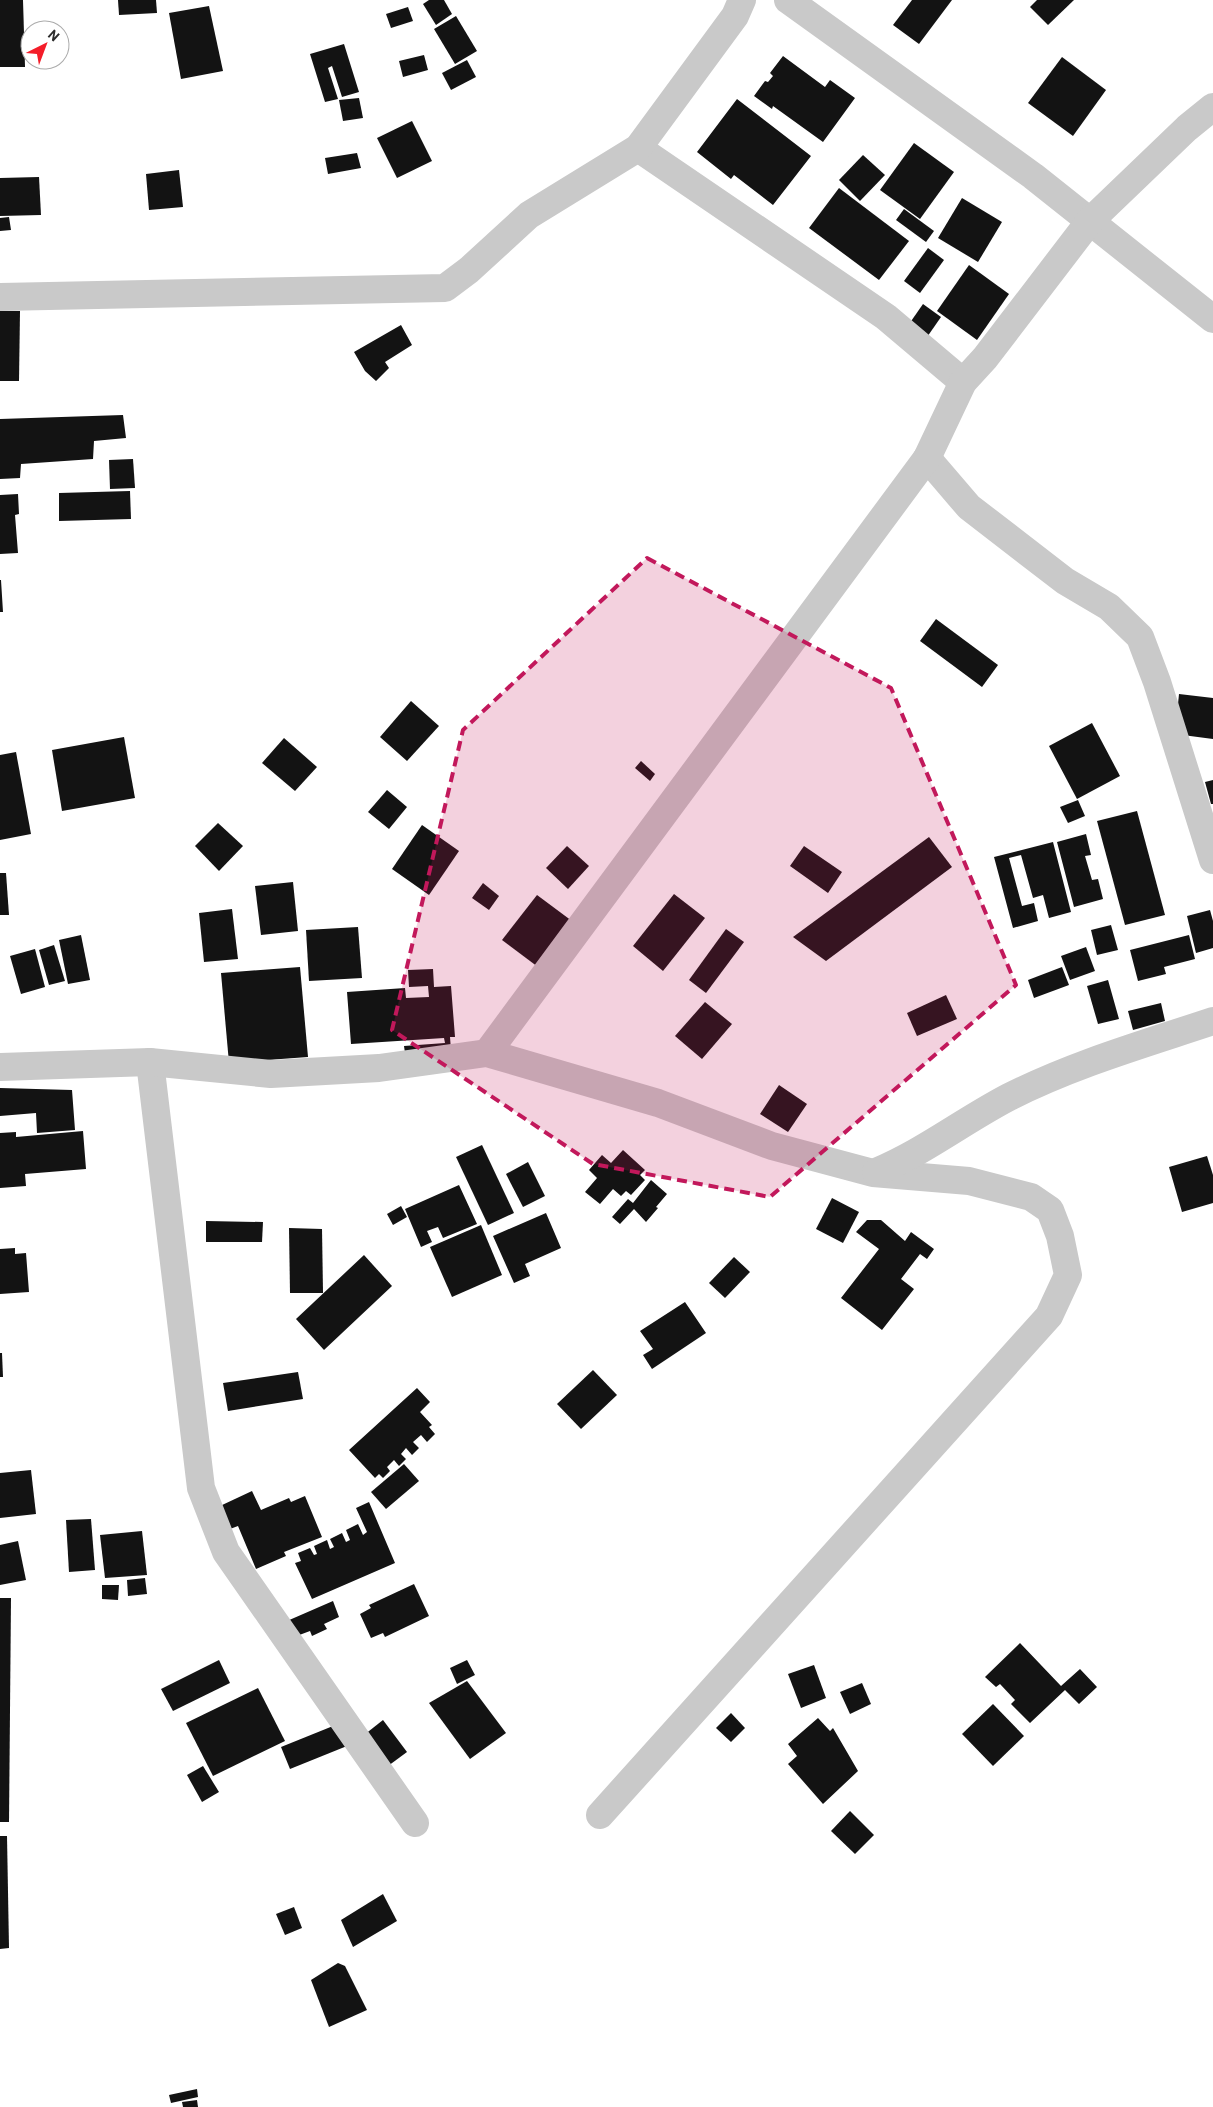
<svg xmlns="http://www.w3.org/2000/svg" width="1213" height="2107" viewBox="0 0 1213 2107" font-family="Barlow,sans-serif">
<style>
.building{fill:#131313}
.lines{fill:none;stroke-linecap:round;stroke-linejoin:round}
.minor{stroke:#c9c9c9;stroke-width:28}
.marked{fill:#c2185b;fill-opacity:0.2;stroke:#c2185b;stroke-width:4;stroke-dasharray:10 6;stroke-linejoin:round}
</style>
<rect width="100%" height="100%" fill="#fff"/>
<g class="building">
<polygon points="0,0 23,0 25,67 0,67"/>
<polygon points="118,0 156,0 157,13 119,15"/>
<polygon points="429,0 444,0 452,14 436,25 423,4"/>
<polygon points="912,0 952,0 919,44 893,25"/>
<polygon points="1037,0 1074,0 1048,25 1030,7"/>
<polygon points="209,6 223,71 181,79 169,13"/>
<polygon points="408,7 413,21 391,28 386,14"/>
<polygon points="456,16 477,51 455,64 434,29"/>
<polygon points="344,44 359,92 342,97 332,66 328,68 338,99 325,102 310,54"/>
<polygon points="424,55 428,70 403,77 399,61"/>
<polygon points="783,56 825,87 830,80 855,98 823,142 773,106 772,109 754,96 765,81 768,82 773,76 770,73"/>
<polygon points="1062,57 1106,90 1073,136 1028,103"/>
<polygon points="467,60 476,77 451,90 442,73"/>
<polygon points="359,98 363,118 343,121 339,100"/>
<polygon points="737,99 811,156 773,205 734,175 731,179 697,152"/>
<polygon points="412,121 432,161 397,178 377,138"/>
<polygon points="914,143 954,172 920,219 880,190"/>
<polygon points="357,153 361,168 328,174 325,158"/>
<polygon points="863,155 885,175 860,201 839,180"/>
<polygon points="179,170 183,207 149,210 146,174"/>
<polygon points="39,177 41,215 0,216 0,178"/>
<polygon points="839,188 909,241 879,280 809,228"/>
<polygon points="962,198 1002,222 978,262 938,238"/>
<polygon points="904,209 934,231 926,242 896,220"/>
<polygon points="9,217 11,230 0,231 0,218"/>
<polygon points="928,248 944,260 920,293 904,281"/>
<polygon points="969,265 1009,294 977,340 937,311"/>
<polygon points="923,304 941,317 925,340 907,327"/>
<polygon points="0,311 20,311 19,381 0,381"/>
<polygon points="401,325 412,345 385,362 389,368 376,381 365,371 354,352"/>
<polygon points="123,415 126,438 94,441 93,459 21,464 20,478 0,479 0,419"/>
<polygon points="133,459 135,488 110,489 109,460"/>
<polygon points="130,491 131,519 59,521 59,493"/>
<polygon points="18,494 19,514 15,515 18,553 0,554 0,495"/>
<polygon points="0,580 1,580 3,612 0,612"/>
<polygon points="936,619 998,665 982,687 920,641"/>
<polygon points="1179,694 1213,698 1213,739 1175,734"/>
<polygon points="411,701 439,726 407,761 380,737"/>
<polygon points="1092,723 1120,776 1077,799 1049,746"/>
<polygon points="124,737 135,798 62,811 52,750"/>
<polygon points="284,738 317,767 295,791 262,763"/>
<polygon points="16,752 31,834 0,840 0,755"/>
<polygon points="641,761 655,774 650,781 635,768"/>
<polygon points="1213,780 1213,804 1211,804 1205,782"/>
<polygon points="387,790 407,807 389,829 368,812"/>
<polygon points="1078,800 1085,816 1068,823 1060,807"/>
<polygon points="1137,811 1165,915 1125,925 1097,821"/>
<polygon points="218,823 243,846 219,871 195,846"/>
<polygon points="422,825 459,851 429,895 392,869"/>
<polygon points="1086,834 1091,855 1085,856 1092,880 1098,879 1103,899 1074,907 1057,842"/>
<polygon points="929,837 952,867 826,961 793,937"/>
<polygon points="1053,842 1071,912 1049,918 1043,895 1033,898 1021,855 1009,858 1022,906 1034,903 1038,921 1013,928 994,857"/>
<polygon points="567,846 589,866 568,889 546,868"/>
<polygon points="804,846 842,872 828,893 790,866"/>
<polygon points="0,873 6,873 9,915 0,915"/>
<polygon points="293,882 298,931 261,935 255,886"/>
<polygon points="483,883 499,896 489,910 472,898"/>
<polygon points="674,894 705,918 663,971 633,946"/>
<polygon points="537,895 576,924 542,970 502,940"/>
<polygon points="232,909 238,959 204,962 199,913"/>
<polygon points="1210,910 1213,921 1213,948 1196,953 1187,916"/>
<polygon points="1111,925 1118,950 1097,955 1091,930"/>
<polygon points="358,927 362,978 309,981 306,930"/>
<polygon points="726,929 744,942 706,993 689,980"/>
<polygon points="81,935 90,980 68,984 59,940"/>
<polygon points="1189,935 1195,959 1164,967 1166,974 1138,981 1130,950"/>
<polygon points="54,945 65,981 49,985 39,950"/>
<polygon points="1086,947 1095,971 1070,980 1061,956"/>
<polygon points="35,949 45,987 21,994 10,956"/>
<polygon points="300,967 308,1057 229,1063 221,973"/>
<polygon points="1062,967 1069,985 1034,998 1028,980"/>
<polygon points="433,969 434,987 451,986 455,1037 450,1037 451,1050 405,1053 404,1046 445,1043 444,1038 351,1044 347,992 405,988 406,998 429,997 428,986 409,987 408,970"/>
<polygon points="1108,980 1119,1019 1098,1024 1087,986"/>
<polygon points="946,995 957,1019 917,1036 907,1013"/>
<polygon points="705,1002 732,1024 702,1059 675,1036"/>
<polygon points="1161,1003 1165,1021 1133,1030 1128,1011"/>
<polygon points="779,1085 807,1104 788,1132 760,1114"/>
<polygon points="0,1088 72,1090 75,1130 37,1133 36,1113 0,1116"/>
<polygon points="83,1131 86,1169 25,1174 26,1186 0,1188 0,1133 16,1132 16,1137"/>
<polygon points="482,1145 514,1213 488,1225 456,1157"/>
<polygon points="623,1150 645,1170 640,1175 645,1180 631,1195 626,1191 621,1196 613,1189 600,1204 585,1192 597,1178 589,1170 602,1155 611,1163"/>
<polygon points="1207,1156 1213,1175 1213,1203 1182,1212 1169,1167"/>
<polygon points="528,1162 545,1196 523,1207 506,1174"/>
<polygon points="651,1180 667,1194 656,1207 658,1208 646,1222 634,1209 620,1224 612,1217 628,1199 633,1203"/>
<polygon points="459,1185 477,1224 443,1238 438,1227 427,1231 432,1242 421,1247 405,1209"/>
<polygon points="832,1198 859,1212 843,1243 816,1229"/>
<polygon points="401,1206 407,1217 393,1225 387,1214"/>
<polygon points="546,1213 561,1248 525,1264 530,1276 514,1283 493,1236"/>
<polygon points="867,1220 881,1220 905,1241 911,1232 934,1249 927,1259 920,1254 901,1279 914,1289 882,1330 841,1298 879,1249 856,1232"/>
<polygon points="206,1221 263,1222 262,1242 206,1242"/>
<polygon points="481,1225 502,1275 452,1297 430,1247"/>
<polygon points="289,1228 322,1229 323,1293 290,1293"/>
<polygon points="15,1248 15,1254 26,1253 29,1292 0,1294 0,1249"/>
<polygon points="364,1255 392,1286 324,1350 296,1319"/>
<polygon points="734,1257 750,1272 725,1298 709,1283"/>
<polygon points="685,1302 706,1333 652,1369 643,1355 653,1349 640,1331"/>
<polygon points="0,1353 2,1353 3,1377 0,1377"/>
<polygon points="593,1370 617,1395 581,1429 557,1404"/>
<polygon points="298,1372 303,1399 228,1411 223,1383"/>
<polygon points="417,1388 430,1402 420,1412 432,1425 429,1427 435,1434 427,1442 421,1435 413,1442 419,1448 412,1455 406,1448 401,1454 406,1459 399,1466 394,1460 387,1467 390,1471 383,1478 379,1474 375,1478 349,1450"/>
<polygon points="404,1464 419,1481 386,1509 371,1492"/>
<polygon points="31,1470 36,1514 0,1518 0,1473"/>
<polygon points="252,1491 261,1510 289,1498 291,1502 305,1496 322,1537 284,1552 286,1556 256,1569 238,1526 230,1529 220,1506"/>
<polygon points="369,1502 395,1563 312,1599 295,1563 301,1561 298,1553 310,1548 314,1555 317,1554 314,1546 327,1540 330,1549 334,1547 330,1539 342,1533 346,1542 350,1540 346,1530 358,1524 363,1535 367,1532 356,1508"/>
<polygon points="91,1519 95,1570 69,1572 66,1520"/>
<polygon points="142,1531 147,1575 105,1578 100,1535"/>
<polygon points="18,1541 26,1580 0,1585 0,1545"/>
<polygon points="145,1578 147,1594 128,1596 127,1580"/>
<polygon points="414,1584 429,1616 385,1637 383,1633 371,1638 360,1614 371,1608 369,1605"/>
<polygon points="102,1585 119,1585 118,1600 102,1599"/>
<polygon points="0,1598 11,1598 9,1822 0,1822"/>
<polygon points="333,1601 339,1617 324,1624 327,1629 312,1636 310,1631 294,1637 287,1621"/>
<polygon points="1020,1643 1061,1686 1080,1669 1097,1687 1079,1704 1065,1690 1030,1723 1011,1704 1015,1700 1000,1684 996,1687 985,1677"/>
<polygon points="219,1660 230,1683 173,1711 161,1689"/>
<polygon points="467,1660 475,1675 457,1684 450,1668"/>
<polygon points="814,1665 826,1698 801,1708 788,1674"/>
<polygon points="467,1681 506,1733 470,1759 429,1703"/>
<polygon points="862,1683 871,1704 850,1714 840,1692"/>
<polygon points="258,1688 285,1741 213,1776 186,1723"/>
<polygon points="993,1704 1024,1736 993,1766 962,1734"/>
<polygon points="731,1713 745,1728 731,1742 716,1728"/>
<polygon points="818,1718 830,1731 833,1728 858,1771 823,1804 788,1764 797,1756 788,1744"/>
<polygon points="383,1720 407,1752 388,1766 364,1735"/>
<polygon points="338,1724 347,1746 290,1769 281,1747"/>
<polygon points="203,1766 219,1792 202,1802 187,1775"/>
<polygon points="850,1811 874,1835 855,1854 831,1831"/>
<polygon points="0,1836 7,1836 9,1948 0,1949"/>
<polygon points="383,1894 397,1921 353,1947 341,1920"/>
<polygon points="294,1907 302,1928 285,1935 276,1914"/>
<polygon points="338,1963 345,1966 367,2010 329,2027 311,1980"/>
<polygon points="197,2089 198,2097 171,2103 169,2095"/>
<polygon points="197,2100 198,2107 183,2107 182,2102"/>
</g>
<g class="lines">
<g class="minor">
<polyline points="788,0 1033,176 1213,319"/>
<polyline points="638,148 886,317 963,382"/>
<polyline points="0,297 445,288 469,270 529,215 638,148 735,16 742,0"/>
<polyline points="927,458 969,507 1065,581 1109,607 1140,637 1157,682 1213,860"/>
<polyline points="487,1053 927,458 963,382 985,358 1089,222 1187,128 1213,107"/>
<polyline points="150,1062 201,1488 226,1552 415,1823"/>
<polyline points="0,1067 150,1062 271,1074 379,1068 487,1053 658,1103 772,1146 873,1173 969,1181 1031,1197 1050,1210 1060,1236 1068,1275 1049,1316 600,1815"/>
<path d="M876,1172C924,1152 963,1121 1009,1097C1074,1064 1144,1044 1213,1021"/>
</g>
</g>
<path class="marked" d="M647,558L891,688L1016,985L770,1197L593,1164L392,1030L463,730Z"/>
<g transform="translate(45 45) rotate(42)"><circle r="24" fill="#ffffff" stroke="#ababab"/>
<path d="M0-4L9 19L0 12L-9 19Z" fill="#f41d29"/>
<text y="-8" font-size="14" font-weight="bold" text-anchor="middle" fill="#2c2c2c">N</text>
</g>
</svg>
